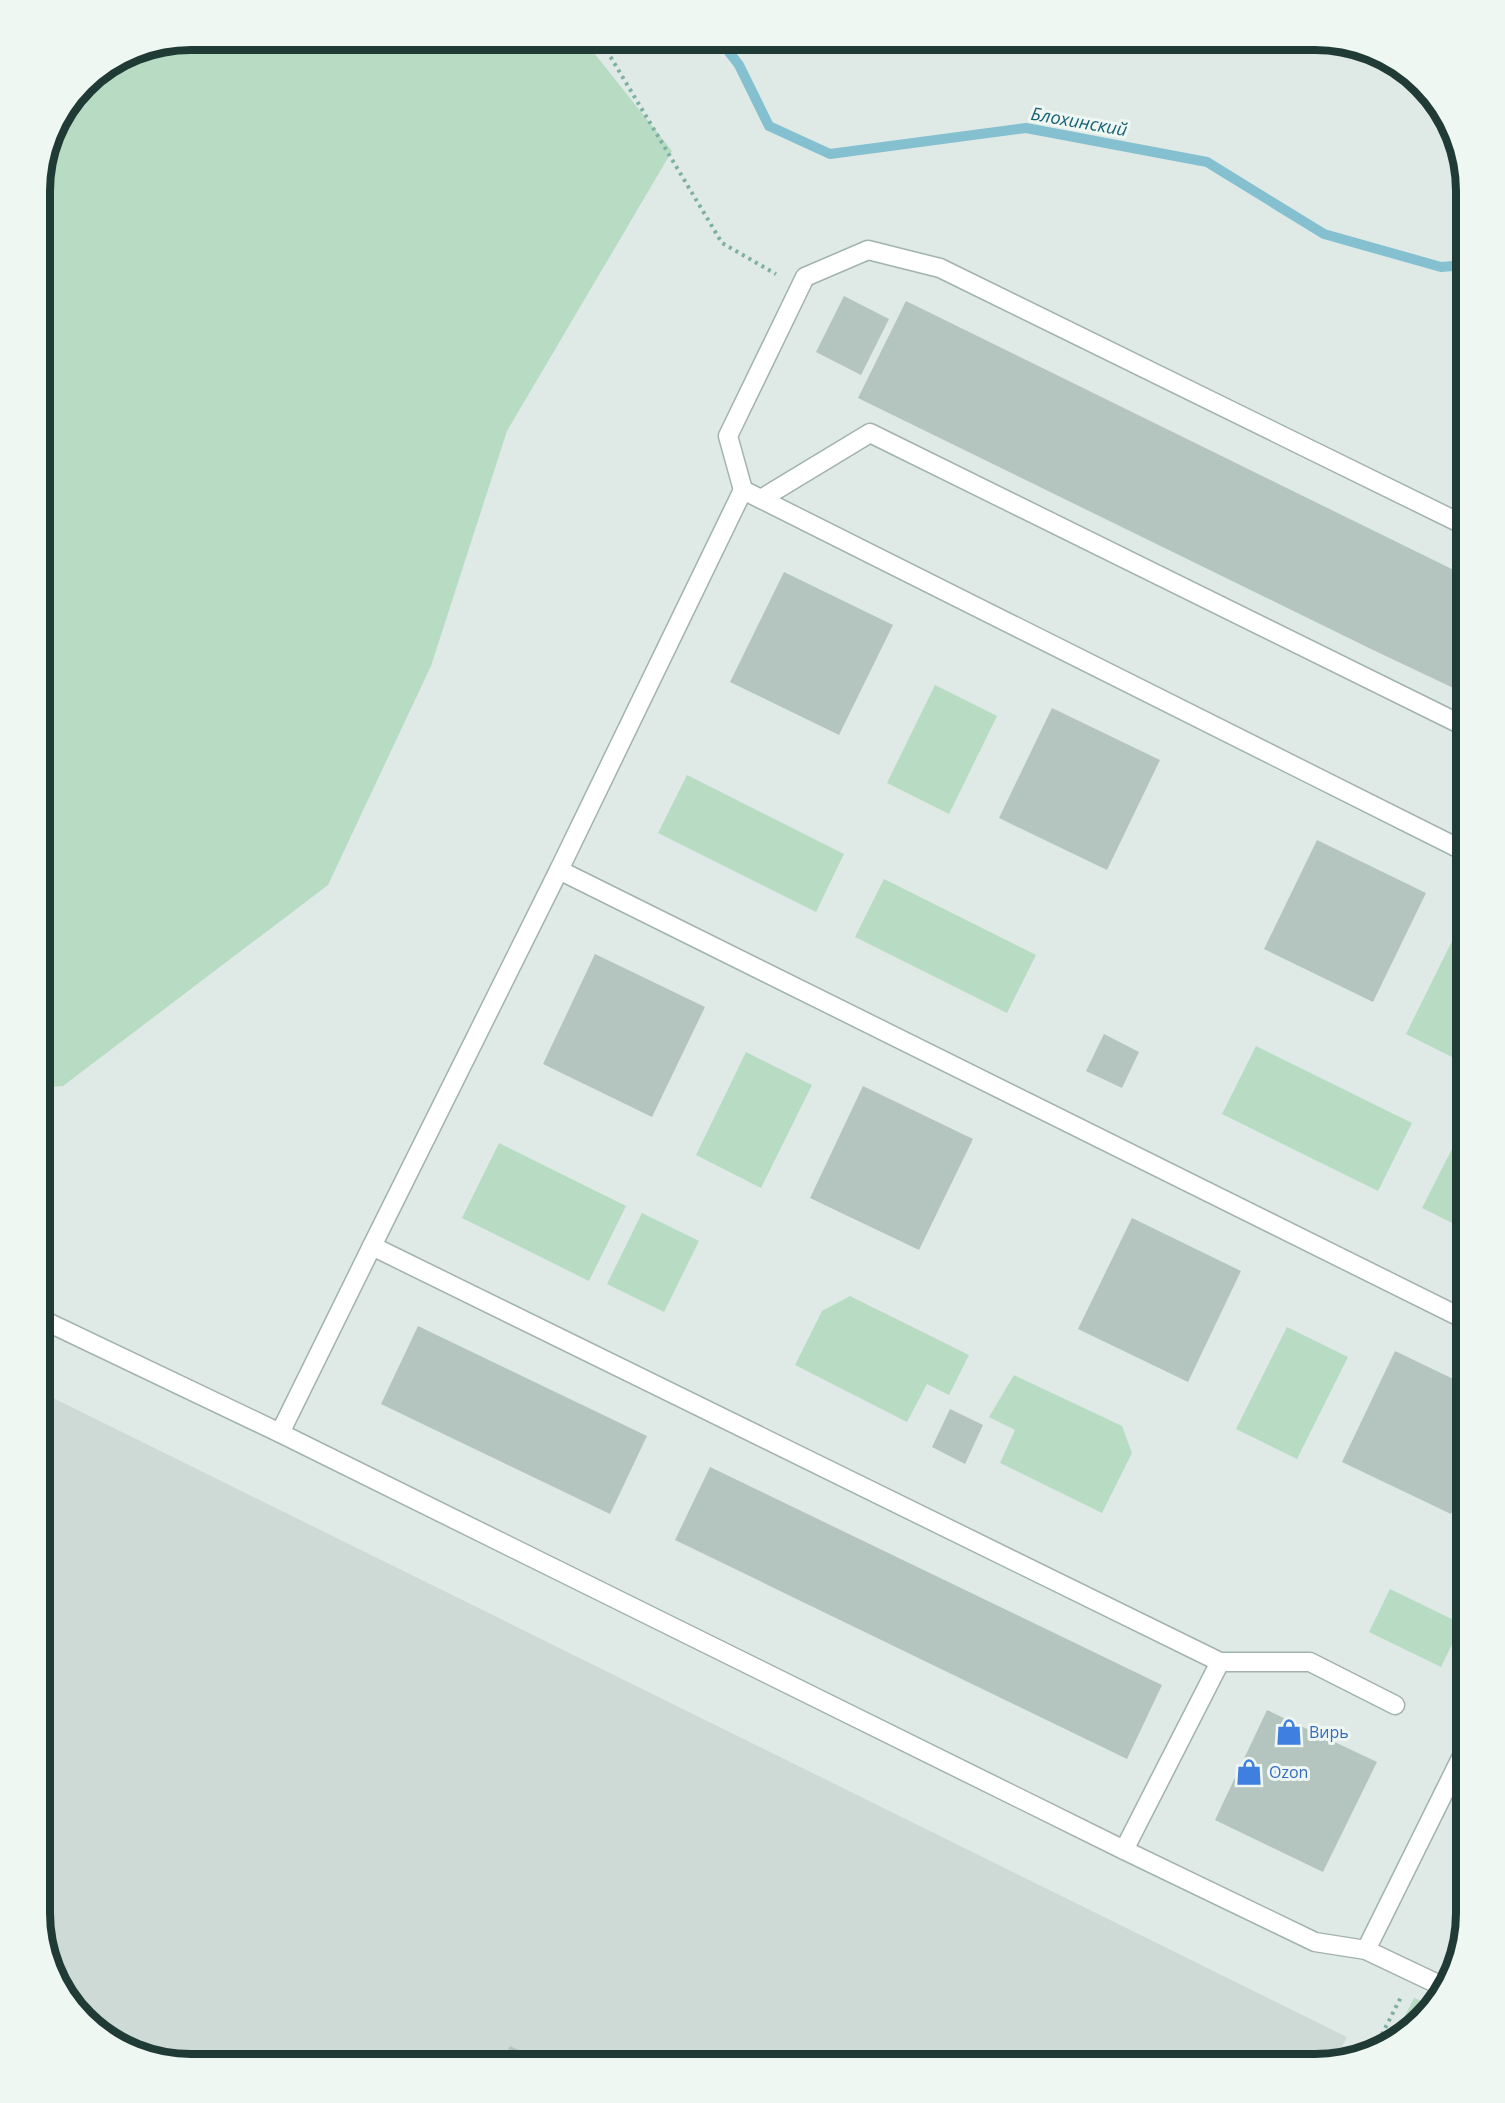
<svg xmlns="http://www.w3.org/2000/svg" width="1505" height="2103" viewBox="0 0 1505 2103" font-family="'Open Sans',sans-serif">
<style>
.built{fill:#cddad5}
.green{fill:#b7dcc3}
.lines{fill:none;stroke-linecap:round;stroke-linejoin:round}
.stream{stroke:#85c0d1;stroke-width:10}
.building{fill:#b4c5bf}
.service-casing{stroke:#a2b2ad;stroke-width:21}
.path{stroke:#7eafa3;stroke-width:4;stroke-dasharray:3 4.5;stroke-linecap:butt}
.service{stroke:#fff;stroke-width:18}
.labels{text-anchor:middle;stroke-width:6;stroke-linejoin:round;paint-order:stroke}
.shop-label{font-size:16px;fill:#366cbe;stroke:#eff7f3;text-anchor:start}
.water-label{font-size:18px;font-style:italic;fill:#196177;stroke:#eff7f3}
.rim{fill:none;stroke:#203a35;stroke-width:8}
</style>
<rect width="100%" height="100%" fill="#dfeae6"/>
<polygon class="built" points="39,1391 1347,2037 1336,2058 1315,2064 181,2064 114,2044 59,1989 39,1913"/>
<g class="green">
<polygon points="190,39 583,39 672,151 507,431 431,666 328,885 63,1086 39,1088 39,180 55,123 90,77 133,50"/>
<polygon points="935,685 997,716 949,814 887,783"/>
<polygon points="687,775 844,854 816,912 658,833"/>
<polygon points="884,879 1036,955 1007,1013 855,937"/>
<polygon points="1466,913 1466,1064 1406,1034"/>
<polygon points="1256,1046 1412,1123 1378,1191 1222,1114"/>
<polygon points="746,1052 812,1085 761,1188 696,1155"/>
<polygon points="499,1143 626,1206 589,1281 462,1218"/>
<polygon points="1453,1147 1466,1153 1466,1230 1422,1208"/>
<polygon points="642,1213 699,1241 664,1312 607,1284"/>
<polygon points="850,1296 969,1355 949,1395 927,1384 907,1422 795,1365 822,1311"/>
<polygon points="1287,1327 1348,1357 1297,1459 1236,1429"/>
<polygon points="1014,1375 1122,1426 1132,1453 1102,1513 1000,1463 1015,1430 989,1417"/>
<polygon points="1390,1589 1462,1624 1441,1667 1369,1632"/>
<polygon points="1414,1998 1430,2004 1391,2043"/>
</g>
<g class="lines">
<polyline class="stream" points="719,39 739,65 769,126 830,154 1026,128 1207,162 1324,234 1441,267 1466,265"/>
</g>
<g class="building">
<polygon points="844,296 889,319 861,375 816,352"/>
<polygon points="906,301 1466,576 1466,694 1371,649 858,398"/>
<polygon points="784,572 893,625 839,735 730,682"/>
<polygon points="1052,708 1160,760 1107,870 999,818"/>
<polygon points="1317,840 1426,893 1373,1002 1264,949"/>
<polygon points="595,954 705,1007 652,1117 543,1064"/>
<polygon points="1104,1034 1139,1052 1122,1088 1086,1071"/>
<polygon points="863,1086 973,1139 919,1250 810,1198"/>
<polygon points="1132,1218 1241,1271 1188,1382 1078,1329"/>
<polygon points="418,1326 647,1436 610,1514 381,1404"/>
<polygon points="1395,1351 1466,1385 1466,1482 1451,1514 1342,1462"/>
<polygon points="950,1409 983,1425 965,1464 932,1447"/>
<polygon points="710,1467 1162,1685 1127,1759 675,1540"/>
<polygon points="1267,1710 1377,1762 1323,1872 1215,1820"/>
<polygon points="510,2046 547,2064 501,2064"/>
</g>
<g class="lines">
<defs>
<g id="service">
<polyline points="743,490 728,436 805,277 868,250 940,268 1466,526"/>
<polyline points="761,499 870,433 1466,727"/>
<polyline points="559,870 743,490 1466,852"/>
<polyline points="372,1246 559,870 1466,1320"/>
<polyline points="39,1318 280,1433 1124,1850 1315,1942 1366,1950 1446,1988"/>
<polyline points="280,1433 372,1246 1220,1662 1310,1662 1395,1705"/>
<polyline points="1124,1850 1220,1662"/>
<polyline points="1366,1950 1466,1748"/>
</g>
</defs>
<use href="#service" class="service-casing"/>
<g class="path">
<polyline points="597,39 607,51 722,243 776,274"/>
<polyline points="1375,2048 1401,1997"/>
</g>
<use href="#service" class="service"/>
</g>
<defs>
<symbol id="shop-bare" viewBox="-9 -9 18 18"><path d="M-5-2.5h2.3a2.7 3.5 0 0 1 5.4 0H5L5.5 6h-11ZM-1.5-2.5h3a1.5 2.3 0 0 0-3 0Z" fill="#3f7fe0" stroke="#eff7f3" stroke-width="2.5" paint-order="stroke"/></symbol>
</defs>
<g fill-rule="evenodd">
<use href="#shop-bare" x="1270" y="1713" width="38" height="38"/>
<use href="#shop-bare" x="1230" y="1753" width="38" height="38"/>
</g>
<g class="labels">
<g class="shop-label">
<text x="1309" y="1738">Вирь</text>
<text x="1269" y="1778">Ozon</text>
</g>
<g class="water-label">
<text transform="translate(1079 122) rotate(10)" y="6">Блохинский</text>
</g>
</g>
<path d="M0 0H1505V2103H0ZM191 50H1315A141 141 0 0 1 1456 191V1913A141 141 0 0 1 1315 2054H191A141 141 0 0 1 50 1913V191A141 141 0 0 1 191 50Z" fill="#eff7f3" fill-rule="evenodd"/>
<path class="rim" d="M191 50H1315A141 141 0 0 1 1456 191V1913A141 141 0 0 1 1315 2054H191A141 141 0 0 1 50 1913V191A141 141 0 0 1 191 50Z"/>
</svg>
